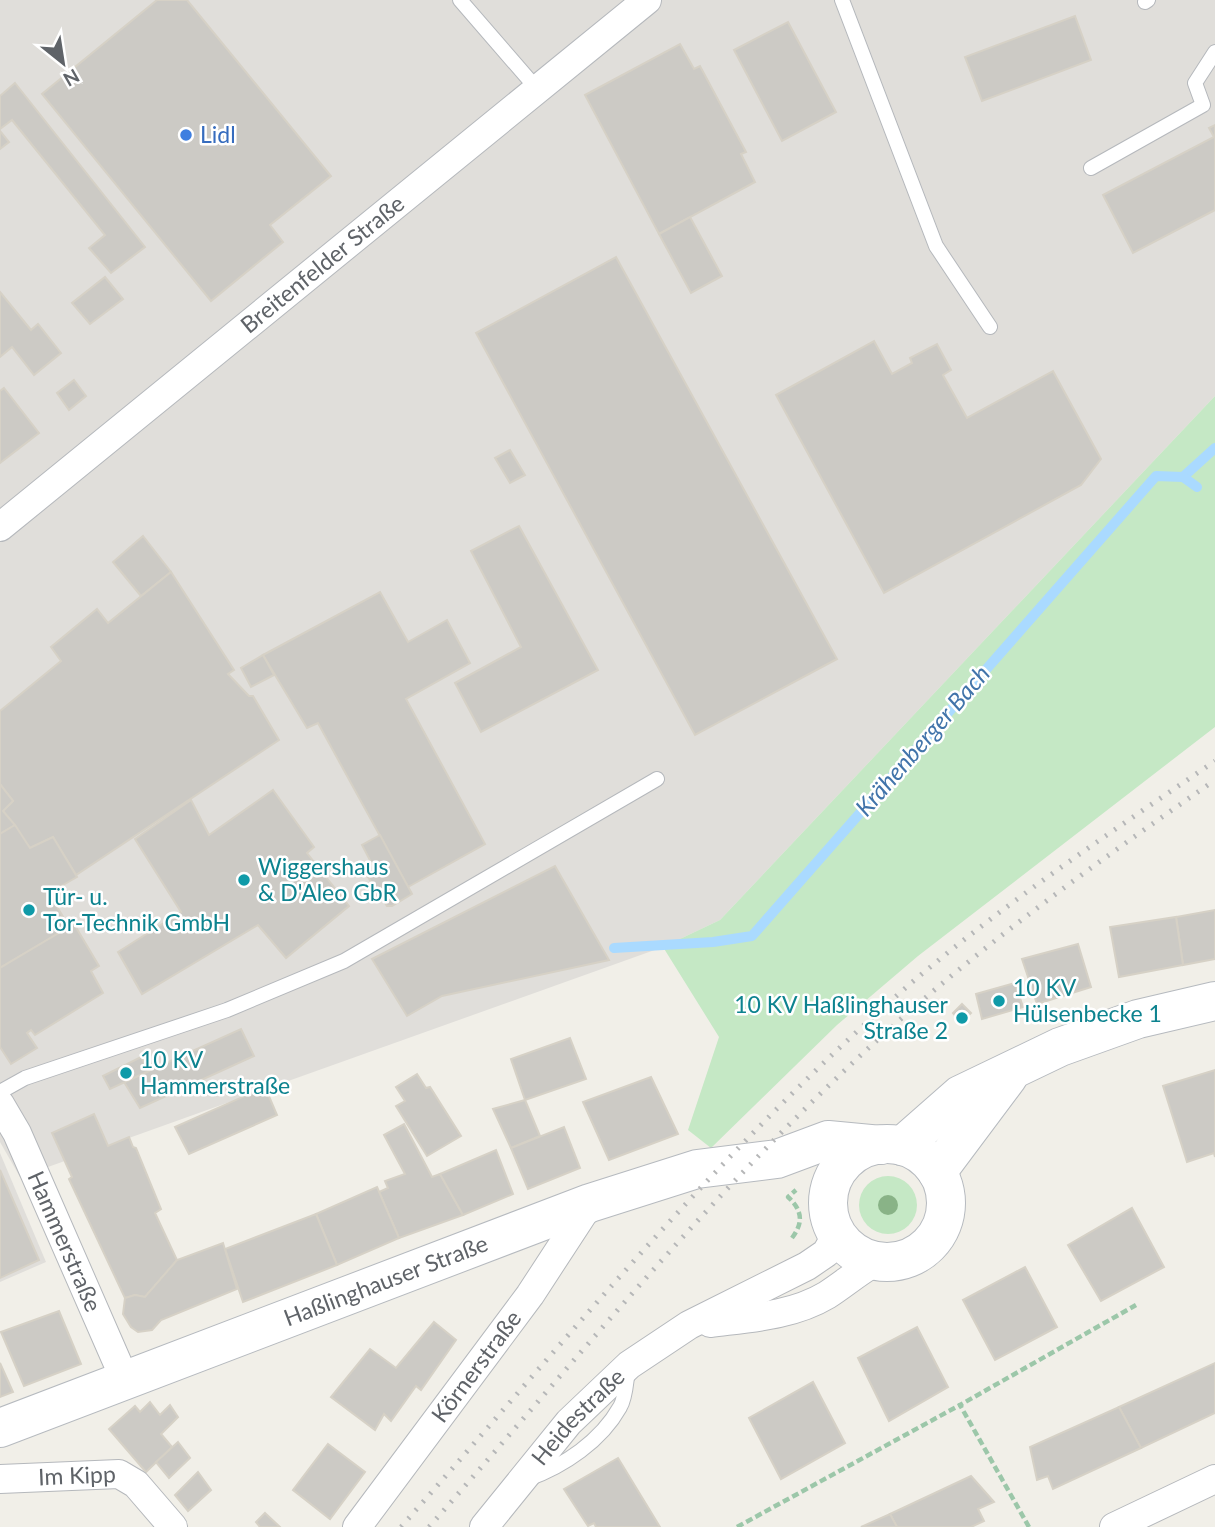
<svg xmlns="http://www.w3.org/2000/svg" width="1215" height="1527" viewBox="0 0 1215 1527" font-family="Lato,sans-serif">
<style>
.industrial{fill:#e0deda}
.green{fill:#c5e8c5}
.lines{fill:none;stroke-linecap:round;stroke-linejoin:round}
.stream{stroke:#aadaff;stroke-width:10}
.building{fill:#cccac5;stroke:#d6d1c6;stroke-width:2}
.lane-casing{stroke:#b5b8bc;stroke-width:16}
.street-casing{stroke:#b5b8bc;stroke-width:30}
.secondary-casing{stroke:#b6babf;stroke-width:40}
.path{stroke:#9cc7a9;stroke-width:4.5;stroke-dasharray:7 3.5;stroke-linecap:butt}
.lane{stroke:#fff;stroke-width:14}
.street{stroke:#fff;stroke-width:28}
.secondary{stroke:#fff;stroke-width:38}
.rail{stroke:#b6b7b8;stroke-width:5;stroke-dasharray:2 9;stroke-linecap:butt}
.tree{fill:#89b387}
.shop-dot{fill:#3f7fe0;stroke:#fff;stroke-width:2.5}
.culture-dot{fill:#0f9aa8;stroke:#fff;stroke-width:2.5}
.labels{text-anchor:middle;stroke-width:5;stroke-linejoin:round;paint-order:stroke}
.shop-label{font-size:23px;fill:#366cbe;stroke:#fff;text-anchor:start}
.street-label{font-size:23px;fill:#5f6368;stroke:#fff}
.culture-label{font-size:23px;fill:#0d838f;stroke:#fff;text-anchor:start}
.water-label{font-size:24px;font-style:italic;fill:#4174aa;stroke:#fff}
</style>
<rect width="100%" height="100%" fill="#f1efe8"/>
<g class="industrial">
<polygon points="0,0 1215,0 1215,396 720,920 663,947 20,1177 0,1142"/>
<polygon points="0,1153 46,1262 0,1282"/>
</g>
<g class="green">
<polygon points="1215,396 1215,727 918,956 837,1025 711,1148 688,1130 719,1037 663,947 720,920"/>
<circle cx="888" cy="1205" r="29"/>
</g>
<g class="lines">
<g class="stream">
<polyline points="1183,477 1215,448"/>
<polyline points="614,948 713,942 752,936 1156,476 1183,477 1197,487"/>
</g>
</g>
<g class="building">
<polygon points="157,0 187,0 331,176 270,225 283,242 211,301 42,94"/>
<polygon points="1075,16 1091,60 982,101 965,57"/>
<polygon points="788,22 836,112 782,141 734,50"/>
<polygon points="680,44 694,69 700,66 746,152 741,154 755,182 659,234 585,95"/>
<polygon points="15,83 145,247 111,273 89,248 105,235 12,120 0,129 0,96"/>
<polygon points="1215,125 1215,210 1133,253 1103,195 1214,137 1209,128"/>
<polygon points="0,131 9,142 0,149"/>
<polygon points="690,217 722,276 691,293 659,234"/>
<polygon points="616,257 837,659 695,735 476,333"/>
<polygon points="105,277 123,299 90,324 72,303"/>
<polygon points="0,292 31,330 38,324 61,353 34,375 12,347 0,357"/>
<polygon points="874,341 892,374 912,363 910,358 937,344 951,370 943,375 967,418 1053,371 1101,459 1081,485 884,593 776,395"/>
<polygon points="74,380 86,396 69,410 57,393"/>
<polygon points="4,388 39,433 0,463 0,391"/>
<polygon points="510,450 525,475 510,483 495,458"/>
<polygon points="519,526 598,670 481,732 455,683 521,647 471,551"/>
<polygon points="143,536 171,572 141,596 113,562"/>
<polygon points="171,572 234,670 228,674 249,696 253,696 279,740 76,875 53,837 30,848 3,811 13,801 0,784 0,711 61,661 51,647 97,609 108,623"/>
<polygon points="380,592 408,642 447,620 470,663 406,699 485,844 408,887 318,723 307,728 263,655"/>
<polygon points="263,655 274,675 251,687 241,668"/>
<polygon points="0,784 13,801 3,811 15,825 0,834"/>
<polygon points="273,790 314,847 307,853 349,906 286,958 258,925 142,994 118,952 181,912 135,839 191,800 209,835"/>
<polygon points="15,825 30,848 53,837 77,877 49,893 69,927 0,968 0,834"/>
<polygon points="380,835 412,894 392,906 387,906 364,871 373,866 362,845"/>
<polygon points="555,866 609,960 442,996 407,1016 372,959"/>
<polygon points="1215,910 1215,959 1183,965 1176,917"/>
<polygon points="1176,917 1183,965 1119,977 1110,927"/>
<polygon points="74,924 99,966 91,971 103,993 35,1035 31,1030 27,1033 37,1048 11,1064 0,1047 0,968"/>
<polygon points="1078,944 1091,987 1037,1004 1022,959"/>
<polygon points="1015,983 1023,1007 982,1019 976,994"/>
<polygon points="962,1004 971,1013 961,1023 953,1013"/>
<polygon points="241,1029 254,1056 140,1108 124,1082"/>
<polygon points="570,1038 586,1079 525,1100 511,1059"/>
<polygon points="141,1057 149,1071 110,1089 103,1076"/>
<polygon points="1215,1070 1215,1157 1214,1153 1187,1162 1163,1086"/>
<polygon points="417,1074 426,1088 430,1087 461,1136 427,1156 396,1106 405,1101 396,1087"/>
<polygon points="651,1077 678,1134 609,1160 583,1102"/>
<polygon points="265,1087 277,1115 189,1154 175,1127"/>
<polygon points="525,1100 540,1136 511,1148 493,1109"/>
<polygon points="94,1114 108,1146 129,1137 133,1147 136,1148 161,1209 155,1213 177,1260 145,1297 135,1295 125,1298 69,1179 72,1177 52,1133"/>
<polygon points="404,1124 432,1177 440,1174 463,1215 399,1238 379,1192 388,1188 385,1181 405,1174 384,1135"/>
<polygon points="564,1127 580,1168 528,1189 511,1148"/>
<polygon points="496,1150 513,1194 463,1215 440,1174"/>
<polygon points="0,1170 39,1260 0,1278"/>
<polygon points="377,1187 399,1238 337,1265 316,1214"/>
<polygon points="1132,1208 1164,1267 1101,1301 1068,1245"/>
<polygon points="316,1214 337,1265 243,1302 225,1249"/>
<polygon points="223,1243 237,1289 161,1320 152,1330 138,1332 131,1327 123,1314 125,1298 135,1295 145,1297 177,1260"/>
<polygon points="1025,1267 1057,1327 995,1360 963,1300"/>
<polygon points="59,1311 81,1364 24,1386 1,1332"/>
<polygon points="434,1322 456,1340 421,1390 416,1386 391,1421 384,1414 375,1430 331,1397 370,1349 396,1368"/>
<polygon points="917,1327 948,1387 889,1421 858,1358"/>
<polygon points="0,1363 13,1392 0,1397"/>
<polygon points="1215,1363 1215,1413 1141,1448 1119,1407"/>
<polygon points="813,1382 845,1443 781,1479 749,1418"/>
<polygon points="150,1402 160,1415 170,1405 178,1417 161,1434 172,1447 146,1472 109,1429 135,1406 140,1412"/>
<polygon points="1119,1407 1141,1448 1053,1489 1048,1476 1037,1480 1030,1447"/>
<polygon points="178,1442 190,1458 169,1478 156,1462"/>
<polygon points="328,1444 365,1472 330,1519 293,1490"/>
<polygon points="618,1458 660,1527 596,1527 594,1523 588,1526 564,1489"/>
<polygon points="198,1472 211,1490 188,1511 175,1495"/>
<polygon points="971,1476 994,1502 978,1509 984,1521 971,1527 897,1527 890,1514"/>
<polygon points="265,1513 280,1527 260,1527 256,1522"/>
<polygon points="890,1514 897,1527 861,1527"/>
</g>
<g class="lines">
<defs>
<g id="lane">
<polyline points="460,0 538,90"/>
<polyline points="842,0 936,246 990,327"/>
<polyline points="1145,2 1148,0"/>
<polyline points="1091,168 1203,105 1195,83 1215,52"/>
<polyline points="0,1092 25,1078 227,1010 344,961 657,779"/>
<path d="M528,1479C564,1466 601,1441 620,1407C626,1397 626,1381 628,1370"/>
</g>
<g id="street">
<path id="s1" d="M0,527L647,0"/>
<path id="s2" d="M0,1104L17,1133L125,1380"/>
<path d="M710,1323C749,1318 792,1316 827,1295C844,1284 859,1271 877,1261"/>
<path id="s3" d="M0,1479L119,1474L136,1484L173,1527"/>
<path id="s4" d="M357,1527L530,1295L590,1203"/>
<path id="s5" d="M484,1527L569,1422L629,1365L689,1325L807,1266L826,1253L837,1234"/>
<polyline points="1114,1527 1215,1479"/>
</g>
<g id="secondary">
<circle cx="887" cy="1203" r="59"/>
<polyline points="902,1146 960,1095 1060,1047 1138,1019 1215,1001"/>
<polyline points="937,1172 1008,1077"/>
<path id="s6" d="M0,1428L590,1203L697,1169L777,1159L828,1140L881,1145"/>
</g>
</defs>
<use href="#lane" class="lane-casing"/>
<use href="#street" class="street-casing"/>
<use href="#secondary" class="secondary-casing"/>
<g class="path">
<path d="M792,1238C804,1222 802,1210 788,1197L796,1190"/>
<polyline points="737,1527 960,1405"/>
<polyline points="1029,1527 960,1405 1136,1305"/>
</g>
<use href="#lane" class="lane"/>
<use href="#street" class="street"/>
<use href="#secondary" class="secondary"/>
<g class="rail">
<path d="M401,1527C565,1341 722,1147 910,984C1006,902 1111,832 1215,761"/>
<path d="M429,1527C586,1349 737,1160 918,1004C1012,923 1113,851 1215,780"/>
</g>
</g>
<circle class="tree" cx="888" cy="1205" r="10"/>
<circle class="shop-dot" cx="186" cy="135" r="7"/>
<g class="culture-dot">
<circle cx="244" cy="880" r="7"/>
<circle cx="29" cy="910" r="7"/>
<circle cx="999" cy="1001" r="7"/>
<circle cx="962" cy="1018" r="7"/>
<circle cx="126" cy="1073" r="7"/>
</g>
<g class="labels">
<g class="shop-label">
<text x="200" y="143">Lidl</text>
</g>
<g class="street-label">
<text dy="8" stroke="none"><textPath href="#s1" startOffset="416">Breitenfelder Straße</textPath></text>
<text dy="8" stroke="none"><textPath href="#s2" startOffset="152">Hammerstraße</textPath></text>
<text dy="8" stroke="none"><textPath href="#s6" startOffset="413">Haßlinghauser Straße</textPath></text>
<text dy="8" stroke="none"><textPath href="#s4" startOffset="200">Körnerstraße</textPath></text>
<text dy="8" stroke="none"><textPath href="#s5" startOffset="145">Heidestraße</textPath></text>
<text dy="8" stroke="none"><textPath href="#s3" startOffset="77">Im Kipp</textPath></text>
</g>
<g class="culture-label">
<text x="258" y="875">Wiggershaus<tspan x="258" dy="26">&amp; D'Aleo GbR</tspan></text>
<text x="43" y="905">Tür- u.<tspan x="43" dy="26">Tor-Technik GmbH</tspan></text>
<text x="1013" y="996">10 KV<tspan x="1013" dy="26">Hülsenbecke 1</tspan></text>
<text x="948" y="1013" text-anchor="end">10 KV Haßlinghauser<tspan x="948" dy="26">Straße 2</tspan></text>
<text x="140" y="1068">10 KV<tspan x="140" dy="26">Hammerstraße</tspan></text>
</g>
<g class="water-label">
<text transform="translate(923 741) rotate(-49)" y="8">Krähenberger Bach</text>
</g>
</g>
<g transform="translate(63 63) rotate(150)" stroke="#ffffff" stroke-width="5" paint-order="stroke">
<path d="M0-5L12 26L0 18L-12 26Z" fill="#5f6368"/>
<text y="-10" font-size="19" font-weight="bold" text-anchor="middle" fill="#5f6368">N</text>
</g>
</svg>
